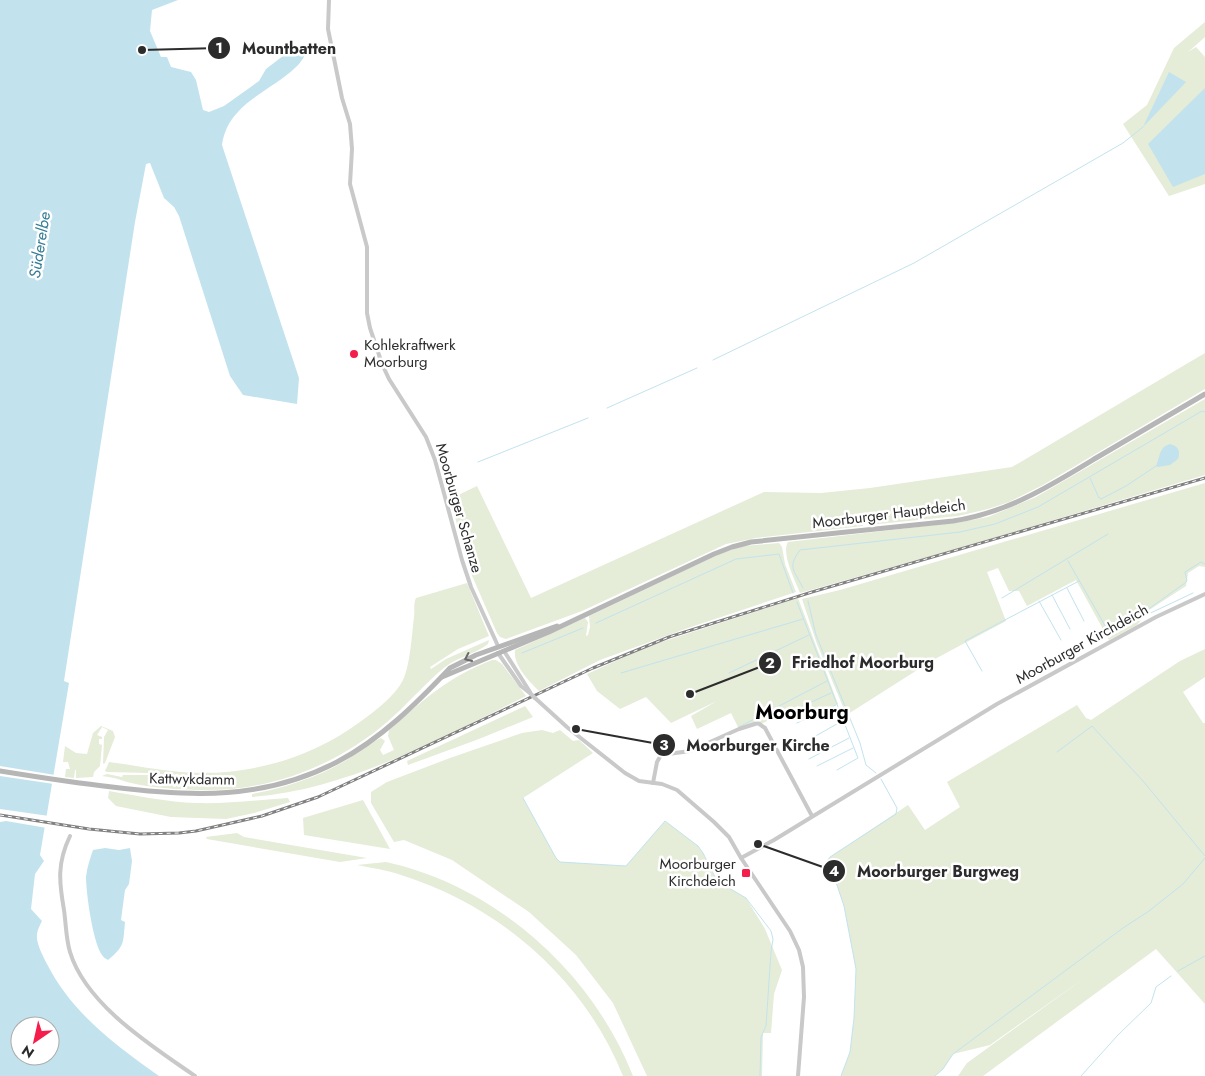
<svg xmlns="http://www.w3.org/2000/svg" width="1205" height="1076" viewBox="0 0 1205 1076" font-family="Jost,sans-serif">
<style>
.green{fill:#e5ecd8}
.water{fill:#c2e3ee;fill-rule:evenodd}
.pier{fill:#fff}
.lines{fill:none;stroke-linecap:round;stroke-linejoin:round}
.stream{stroke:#c2e3ee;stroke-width:1}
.minor{stroke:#c9c9c9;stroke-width:4}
.secondary{stroke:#b6b6b6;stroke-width:5}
.rail-casing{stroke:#818181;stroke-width:3}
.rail{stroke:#fff;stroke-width:1;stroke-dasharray:4;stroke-linecap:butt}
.minor-bridge{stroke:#c9c9c9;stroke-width:4}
.oneway{stroke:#6a6a6a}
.poi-dot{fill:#f41d4c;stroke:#fff;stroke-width:2}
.labels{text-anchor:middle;stroke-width:5;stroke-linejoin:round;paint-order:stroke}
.poi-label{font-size:15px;fill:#2c2c2c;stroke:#fff;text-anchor:start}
.street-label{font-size:15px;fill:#2c2c2c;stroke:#fff}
.water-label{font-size:16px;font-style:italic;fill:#347d95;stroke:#fff}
.district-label{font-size:20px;font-weight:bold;fill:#000;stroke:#fff}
.leader{fill:none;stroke:#2c2c2c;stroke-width:2}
.callout-dot{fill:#2c2c2c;stroke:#fff;stroke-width:2}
.mark-label{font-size:15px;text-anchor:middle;font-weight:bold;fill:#fff}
.callout-label{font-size:16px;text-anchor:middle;font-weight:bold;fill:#2c2c2c;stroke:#fff;stroke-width:5;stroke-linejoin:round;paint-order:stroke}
</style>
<rect width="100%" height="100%" fill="#fff"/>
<g class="green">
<polygon points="1205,22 1205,37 1188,52 1196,47 1205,57 1205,184 1169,196 1123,124 1147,105 1174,48"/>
<polygon points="1205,353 1205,389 1043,485 1009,502 988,509 958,516 878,524 862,523 863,526 756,538 726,544 582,611 506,639 500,637 497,633 470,571 450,499 477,486 531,598 764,492 821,493 870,488 1012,467"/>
<path d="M1205,399V475L963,547L800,593C795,580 781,554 788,542L961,522L988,517L1036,497Z"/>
<polygon points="1205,483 1205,567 1199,566 1188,573 1186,586 1149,610 1137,625 1109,640 1076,580 1027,606 1019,591 1009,591 998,568 987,572 1006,621 933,660 848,714 846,714 817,644 802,599 840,590"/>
<path d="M779,543L782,547L785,564L796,592L688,628L600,660L539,691C528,680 513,665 515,650L585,618L588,622L586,636L588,635L590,627L589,616L722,553L743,546Z"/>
<path d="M467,583L489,636L458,649L430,667L431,669L446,659L489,640L488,644C475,654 458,657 445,667C424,684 407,705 387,722C337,765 273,790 207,790C184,790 149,788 127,782C119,779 111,777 102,776L107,774L122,777L123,775H151L150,773L107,772L105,771L109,762C133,765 157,770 181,772C245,777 308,760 360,722C374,712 395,696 403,680C410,666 412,634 414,617C415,611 413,604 416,598Z"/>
<polygon points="798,598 838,704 805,720 798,706 761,724 739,729 731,713 697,729 691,716 717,701 671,723 646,697 620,709 597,691 587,674 649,646"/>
<polygon points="1205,649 1205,677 1183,692 1203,723 1205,723 1205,1004 1156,949 983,1076 958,1076 967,1063 1090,974 990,1045 953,1054 943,1069 935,1076 841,1076 850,1052 854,1018 856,969 844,906 837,885 826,872 825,864 830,857 908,805 925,830 960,807 947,782 1077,705 1086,718 1091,720 1180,661"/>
<path d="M492,660H496L502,664L526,696C441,738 347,790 252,797V794C284,788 316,778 345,761C357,754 368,743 381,738L385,741L380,750L383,755L394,750L388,736L389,730C425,699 446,678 492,660Z"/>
<polygon points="525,706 533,717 479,739 408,765 407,761"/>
<polygon points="101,726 113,731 115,737 105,763 103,764 104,737 108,730 102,727 97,735 102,737 102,739 99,739 99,744 102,745 100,766 94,772 93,777 76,778 76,770 75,770 74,778 65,777 66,769 70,769 68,762 63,762 65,746 76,753 87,754 93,733"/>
<polygon points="542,730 553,733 560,730 573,741 579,740 593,753 523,798 556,858 560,862 626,866 665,821 698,846 703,853 717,881 746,898 765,929 782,970 774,994 771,1033 763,1033 762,1076 647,1076 613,1003 576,955 529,912 452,860 404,840 394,842 371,803 371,792 387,782 450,758 522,733"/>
<path d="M109,791C138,796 167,802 196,803C227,804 258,800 288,798L290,802L254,813L226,819L171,817L116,806L108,798Z"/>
<polygon points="363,800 390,849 304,835 303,818"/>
<polygon points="237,833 244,837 367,858 340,862 207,839 206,837"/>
<path d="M386,862C496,886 592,972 633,1076H623C584,979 500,906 401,875C387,870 372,868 357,865Z"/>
</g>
<g class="water">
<path d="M0,0H178L152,10L150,31L161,57H167L171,67L191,72L196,80L203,110L209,112L224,106L259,81L266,69L292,49L310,48C305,54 302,62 296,67C269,93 228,103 222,145L299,378L297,404L243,395L230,376L179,216L174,207L164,198L150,163L146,164L135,222L64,681L69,683L40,855L44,861L35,874L31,909L42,921C40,925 37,931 37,935C36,943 43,956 47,964C72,1013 115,1045 159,1076H0ZM20,1026H50V1056H20Z"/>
<polygon points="1169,72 1186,82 1143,127"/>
<polygon points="1205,88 1205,174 1173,187 1148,144"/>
<path d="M1170,444C1178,446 1181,451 1178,459L1170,465L1158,467L1156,466C1160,457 1159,447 1170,444Z"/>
<path d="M105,848L119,850L130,848L132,861L129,884L125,890L121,920L125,922C123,943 125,946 108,960C106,959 103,957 102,955C93,943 86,893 86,877C87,867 90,859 93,850Z"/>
</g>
<g class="pier">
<polygon points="0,766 55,775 54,784 0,776"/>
<polygon points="0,809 49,816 47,828 6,821 0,822"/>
</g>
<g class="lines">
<g class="stream">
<polyline points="713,360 914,263 1123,143 1143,127"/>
<polyline points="607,408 697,368"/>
<polyline points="478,462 588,418"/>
<polyline points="1090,478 1099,498 1101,499 1126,486 1156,466"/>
<polyline points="1068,561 1111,636"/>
<path d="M803,588C794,570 787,568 800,550L960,532L995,524L1038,507L1202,411L1205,412"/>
<polyline points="1067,588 1084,621"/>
<polyline points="1193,593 1140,618 1138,616 1141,610 1150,608 1185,583 1187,581 1185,572 1201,562 1205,564"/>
<polyline points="1052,595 1070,629"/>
<polyline points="1002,598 1108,534"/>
<polyline points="808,601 816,635 860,743 866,765 876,773"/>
<polyline points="1039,601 1061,640"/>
<polyline points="797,602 858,758 837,770"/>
<polyline points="596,623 736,559 779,554 793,593"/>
<polyline points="522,653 583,628"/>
<polyline points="982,671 965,641 1079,581"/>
<polyline points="621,673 803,619"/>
<polyline points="729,673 809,635"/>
<polyline points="792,711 831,693"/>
<polyline points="797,723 836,705"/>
<polyline points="739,727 827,681"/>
<polyline points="814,737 842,721"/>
<polyline points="1057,752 1092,726 1143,781 1205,856"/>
<polyline points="809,759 849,738"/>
<polyline points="817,766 853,748"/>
<polyline points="523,798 556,858 560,862 626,866 665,821 698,846 703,853 717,881 746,898 771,931 773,939 771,952 766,1026 761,1037 760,1076"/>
<polyline points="1178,971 1205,956"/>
<polyline points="841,1076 850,1052 854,1018 856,969 844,906 837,885 826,872 825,864 830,857 896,814 897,808 881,779"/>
<polyline points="935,1076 943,1069 953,1054 1123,928 1149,911 1183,884 1205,858"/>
<polyline points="1081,1076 1118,1035 1151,1003 1156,987 1171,976"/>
</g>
<g class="minor">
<polyline points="329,0 328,29 342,98 350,124 352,149 350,184 367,247 367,313 370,328 382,364 389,379 426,437 435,460 462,560 471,587 498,646"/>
<polyline points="504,651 530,692"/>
<polyline points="498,653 521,686 531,694"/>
<polyline points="535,698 568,728 625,773 639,781 662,784 677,790 714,822 729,837 741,858 790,931 799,950 803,967 804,997 798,1076"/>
<polyline points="653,783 657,762 661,755 690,751 739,729 758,723 765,728 812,816"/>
<path d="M70,836C57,863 59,882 64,910C66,924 66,939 70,952C86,1005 152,1046 195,1076"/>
<polyline points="741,858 774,840 997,704 1156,617 1205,594"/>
</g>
<g class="secondary">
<path d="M442,677L549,632L714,554L732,547L751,542L953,521C1007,513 1050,486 1096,458C1132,437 1169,415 1205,394"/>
<path d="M0,771C37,777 75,783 112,787C192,797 264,800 337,762C381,739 417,703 450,668L476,655L557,626"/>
</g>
<defs>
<polyline id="rail" points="0,815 89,829 140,834 179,833 196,831 262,816 318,797 593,668 669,637 812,592 1205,478"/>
</defs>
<use href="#rail" class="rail-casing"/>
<use href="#rail" class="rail"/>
<polyline class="minor-bridge" points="531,694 535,698"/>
</g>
<defs><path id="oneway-chevron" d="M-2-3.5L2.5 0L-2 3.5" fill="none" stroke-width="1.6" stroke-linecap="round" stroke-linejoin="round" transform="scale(1.25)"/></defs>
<use class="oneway" href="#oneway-chevron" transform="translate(468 658) rotate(155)"/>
<g class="poi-dot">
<circle cx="354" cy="354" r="5"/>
<rect x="741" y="868" width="10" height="10" rx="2.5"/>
</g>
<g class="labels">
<g class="poi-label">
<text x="364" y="350">Kohlekraftwerk<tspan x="364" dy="17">Moorburg</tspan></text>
<text x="736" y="869" text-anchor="end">Moorburger<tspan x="736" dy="17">Kirchdeich</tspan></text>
</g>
<g class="street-label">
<text transform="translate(459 508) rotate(74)" y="5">Moorburger Schanze</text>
<text transform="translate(889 514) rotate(-7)" y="5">Moorburger Hauptdeich</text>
<text transform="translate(1082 644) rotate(-29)" y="5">Moorburger Kirchdeich</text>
<text transform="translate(192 779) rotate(1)" y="5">Kattwykdamm</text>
</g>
<g class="water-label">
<text transform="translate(39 245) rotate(-81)" y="6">Süderelbe</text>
</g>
<g class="district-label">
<text x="802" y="719">Moorburg</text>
</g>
</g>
<path class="leader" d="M142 50L219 48M690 694L770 663M576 729L664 745M758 844L834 871"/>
<g class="callout-dot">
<circle cx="142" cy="50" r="5"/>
<circle cx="690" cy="694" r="5"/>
<circle cx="576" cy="729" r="5"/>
<circle cx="758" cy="844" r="5"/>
<circle cx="219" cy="48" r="12"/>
<circle cx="770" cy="663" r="12"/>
<circle cx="664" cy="745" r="12"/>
<circle cx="834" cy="871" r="12"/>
</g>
<g class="mark-label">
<text x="219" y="53">1</text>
<text x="770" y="668">2</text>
<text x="664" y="750">3</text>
<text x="834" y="876">4</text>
</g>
<g class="callout-label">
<text x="289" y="54">Mountbatten</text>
<text x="863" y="668">Friedhof Moorburg</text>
<text x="758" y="751">Moorburger Kirche</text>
<text x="938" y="877">Moorburger Burgweg</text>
</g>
<g transform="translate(35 1041) rotate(214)"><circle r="24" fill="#ffffff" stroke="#ababab"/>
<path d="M0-4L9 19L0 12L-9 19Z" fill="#f41d4c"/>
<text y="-8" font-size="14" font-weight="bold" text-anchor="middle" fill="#2c2c2c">N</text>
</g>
</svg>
